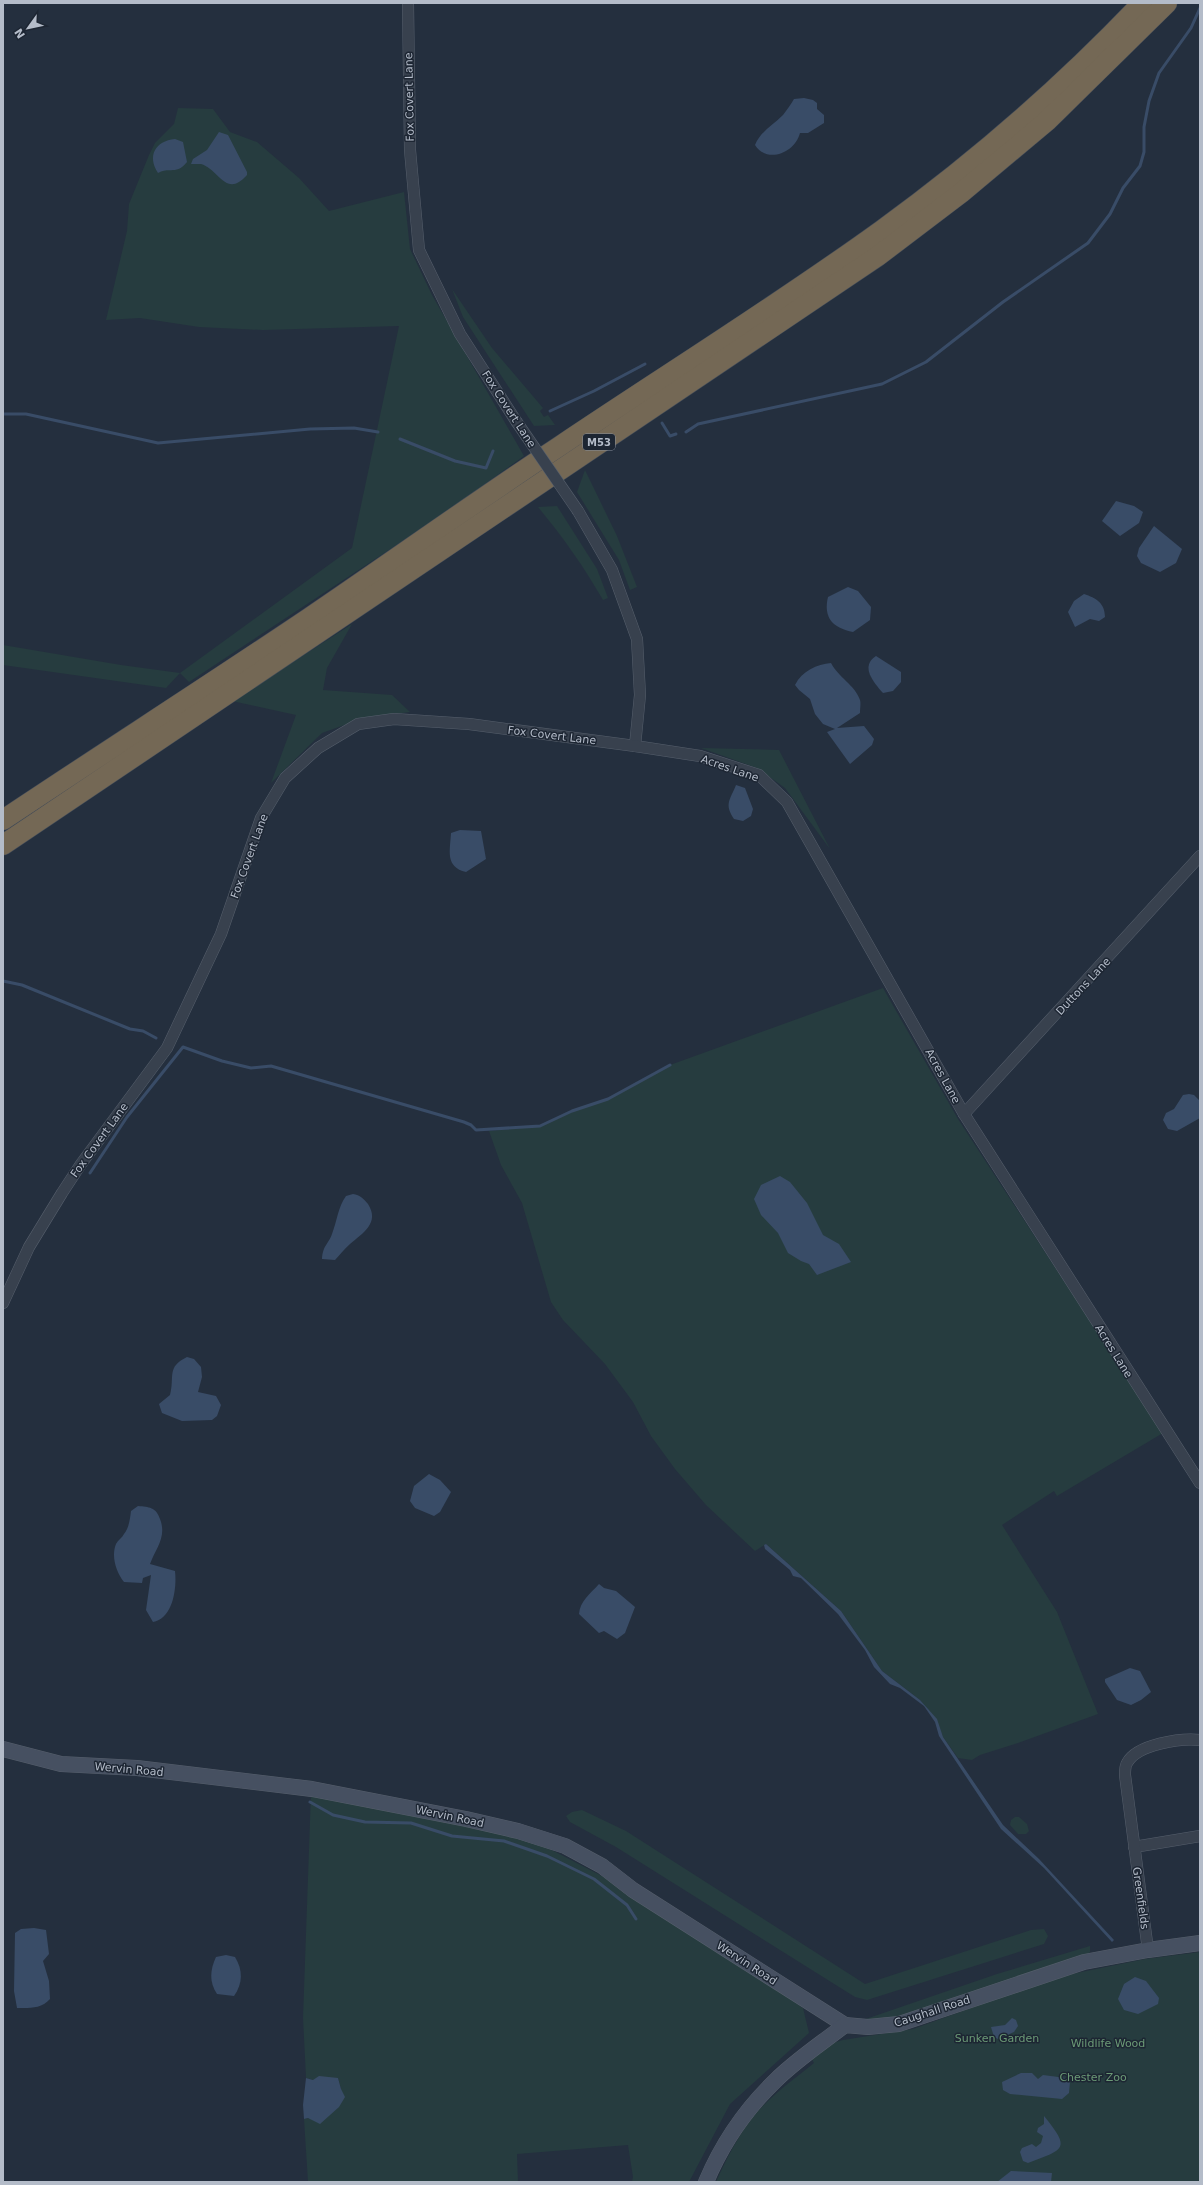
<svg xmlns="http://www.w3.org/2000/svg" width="1203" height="2185" viewBox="0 0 1203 2185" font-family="'DejaVu Sans',sans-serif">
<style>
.green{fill:#263c3f}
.water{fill:#394c67}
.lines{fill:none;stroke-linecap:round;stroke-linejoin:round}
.stream{stroke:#394c67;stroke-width:3}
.street-casing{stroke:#565f6c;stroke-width:12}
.secondary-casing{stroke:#565f6c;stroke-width:16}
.highway-casing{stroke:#434c59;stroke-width:21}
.street{stroke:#38414e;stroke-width:11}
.secondary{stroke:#465061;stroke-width:15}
.highway{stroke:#746855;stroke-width:20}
.street-bridge-casing{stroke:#565f6c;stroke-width:12;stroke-linecap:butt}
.street-bridge{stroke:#38414e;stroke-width:11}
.labels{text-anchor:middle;stroke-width:3;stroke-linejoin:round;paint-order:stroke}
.shield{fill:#1d2633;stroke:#878f9c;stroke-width:1}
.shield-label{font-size:10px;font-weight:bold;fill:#b4bcc9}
.street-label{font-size:11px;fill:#b4bcc9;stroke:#1d2633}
.park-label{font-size:11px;fill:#6b9a76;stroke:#1d2633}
</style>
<rect width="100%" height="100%" fill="#242f3e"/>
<g class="green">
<polygon points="178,108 213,109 230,132 257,142 299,178 329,211 404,192 410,249 432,295 524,456 442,515 189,682 180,673 166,688 3,665 3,645 121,665 180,673 352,548 399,326 263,330 199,327 140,318 106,320 127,231 129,204 149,155 155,143 174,124"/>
<polygon points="452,289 492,348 543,408 540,411 544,417 548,415 555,425 534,426 463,317"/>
<polygon points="585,470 617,536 637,587 630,590 619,560 577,492"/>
<path d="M557,506L597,569L608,598L603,600C584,567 563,537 538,507Z"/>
<polygon points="352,624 327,668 323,690 392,695 410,712 364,718 322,733 271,783 296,715 232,701"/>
<polygon points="701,748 779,750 830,849 785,788 757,768"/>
<polygon points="883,988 958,1119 1163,1433 1057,1496 1054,1491 1002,1525 1057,1612 1098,1714 1018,1743 980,1755 972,1760 958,1758 943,1737 936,1719 920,1700 882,1671 841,1611 766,1544 755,1551 706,1505 675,1469 651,1436 633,1402 605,1364 563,1320 551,1302 522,1203 501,1165 489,1131 540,1126 572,1111 608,1099 670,1065"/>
<polygon points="311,1793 513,1830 627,1889 803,2008 809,2033 730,2104 689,2182 632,2182 633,2177 628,2145 517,2154 518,2182 308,2182 304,2119 308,2118 312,2119 341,2089 338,2078 313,2080 306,2078 303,2018"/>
<polygon points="582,1810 626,1831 865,1984 1031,1930 1044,1929 1048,1936 1044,1944 867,2000 855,1997 616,1847 570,1822 566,1816 572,1812"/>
<polygon points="1015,1817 1019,1817 1027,1824 1029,1831 1026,1834 1018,1834 1010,1825 1011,1820"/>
<polygon points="1090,1946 1090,1952 1087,1955 896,2018 860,2021 997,1974"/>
<path d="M1200,1952V2182H716C726,2160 737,2138 752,2118C769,2097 793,2080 814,2063L811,2057L829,2044L843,2040L913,2029L1057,1977L1145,1959Z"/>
</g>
<g class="water">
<path d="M804,98L813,100L817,103V109L824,115V123L808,133H800C795,153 767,164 755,145C761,131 773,125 783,115C787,110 791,104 794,99Z"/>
<path d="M219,132L228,135L247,172V175C226,199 219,169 201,164C198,164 194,164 191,164L193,159L207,150Z"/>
<path d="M175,139L183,142L187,162C176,176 169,166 158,173C147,156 155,141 175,139Z"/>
<polygon points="1116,501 1134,506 1143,512 1139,523 1120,536 1102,521"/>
<polygon points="1154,526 1182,549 1176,563 1160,572 1141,563 1137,556 1139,548"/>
<path d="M848,587L858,591L871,607L870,620L853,632C833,628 823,618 828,597Z"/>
<path d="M1084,594C1096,598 1105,603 1105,617L1099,621L1090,619L1075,627L1068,612L1074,601Z"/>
<path d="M876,656L901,672V682L893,691L883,693C873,682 860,666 876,656Z"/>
<path d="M831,663C838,677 855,685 860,700C861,703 860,709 860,713L837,728L864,726L874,739L872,745L850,764L827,732L835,729L823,724L815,714L810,699L799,690L795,685C802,671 817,664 831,663Z"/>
<path d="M736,785L745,788L753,809L751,816L743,821L734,819C724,804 730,800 736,785Z"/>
<path d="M460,830L481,831L486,859L466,872C445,867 450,851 451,833Z"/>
<polygon points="1189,1094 1194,1095 1200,1101 1200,1118 1177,1131 1168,1129 1163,1120 1166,1113 1174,1109 1183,1095"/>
<polygon points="780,1176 790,1182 807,1203 823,1235 839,1244 851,1262 817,1275 809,1264 801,1261 788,1253 778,1233 761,1215 754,1199 761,1185"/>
<path d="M353,1194C360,1195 364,1199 368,1204C380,1223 363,1233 350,1244C344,1249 340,1255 335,1260L322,1259C323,1245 328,1245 332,1234C337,1221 338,1207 346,1196Z"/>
<path d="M187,1357L194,1359L201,1367L202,1377L198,1392L216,1396L221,1405L217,1416L212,1420L182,1421L162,1413L159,1404L170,1395C175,1377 166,1367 187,1357Z"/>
<polygon points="429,1474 440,1480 451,1492 440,1512 434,1516 415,1508 410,1501 414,1486"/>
<path d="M138,1506C149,1507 156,1507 160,1519C167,1537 156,1548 150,1564L175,1571C177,1588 173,1619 153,1622L146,1610L151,1575L143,1578L142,1583L124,1582C116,1572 111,1556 116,1544C118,1540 122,1538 124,1534C129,1528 130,1519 131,1511Z"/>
<polygon points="766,1544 841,1611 882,1671 920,1700 937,1719 943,1737 1003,1825 1039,1859 1114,1940 1112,1942 1044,1868 1001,1829 939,1736 935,1722 924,1706 900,1688 890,1684 874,1667 865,1650 838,1614 801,1578 793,1576 790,1570 765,1549 764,1545"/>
<path d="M599,1584L604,1588L616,1591L635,1607L625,1633L617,1639L604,1631L599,1633L579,1614C580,1601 590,1594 599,1584Z"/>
<polygon points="1130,1668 1140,1671 1151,1692 1141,1700 1131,1705 1117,1700 1105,1682 1105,1679"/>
<path d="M34,1928L46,1930L49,1954L43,1961L49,1981L50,1999C41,2009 30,2008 17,2008L14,1991L15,1933L21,1929Z"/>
<path d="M226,1955L235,1957C243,1970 243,1983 234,1996L217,1994C209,1982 210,1970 216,1957Z"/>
<polygon points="1135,1977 1146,1981 1159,1998 1158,2004 1138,2014 1124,2010 1118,1999 1124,1984"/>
<polygon points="1012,2018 1016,2020 1018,2026 1014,2032 998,2039 994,2037 991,2027 1005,2025"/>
<polygon points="1021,2073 1032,2073 1038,2079 1043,2075 1066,2078 1070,2082 1069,2093 1062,2099 1010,2094 1003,2090 1002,2082"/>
<polygon points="319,2076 338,2078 341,2089 345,2097 339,2107 320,2124 308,2118 304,2119 303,2105 306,2078 313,2080"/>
<path d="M1044,2116C1071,2149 1065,2149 1028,2163L1023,2161L1020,2152L1022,2148L1032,2144L1036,2147L1041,2143L1043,2136L1037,2132L1038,2128L1044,2124Z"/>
<polygon points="1011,2171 1052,2173 1051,2182 997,2182"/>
</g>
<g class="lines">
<g class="stream">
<polyline points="550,411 594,391 645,364"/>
<polyline points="3,414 26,414 158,443 310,429 354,428 378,432"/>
<polyline points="662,423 670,436 676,434"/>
<polyline points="686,432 698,424 882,384 926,362 1003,302 1088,243 1110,214 1123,188 1140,166 1144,152 1144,127 1149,101 1159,73 1191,28 1200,8"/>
<polyline points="400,439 455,461 486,468 493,451"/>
<polyline points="3,981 22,985 130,1029 143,1031 156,1038"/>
<polyline points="90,1173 127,1117 183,1047 222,1061 251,1068 271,1066 464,1122 471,1125 476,1130 540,1126 572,1111 608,1099 670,1065"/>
<polyline points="310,1802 333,1815 365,1822 411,1823 452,1836 504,1841 547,1856 594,1879 627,1905 636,1919"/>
</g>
<defs>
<g id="street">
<polyline points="408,3 410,150 419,250 460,334 516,421"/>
<polyline points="578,511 612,570 637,639 640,695 635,746"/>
<polyline points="964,1114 1200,856"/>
<polyline points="3,1303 29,1247 62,1193 81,1164 167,1048 221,934 261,818 285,778 318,748 358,724 394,719 469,724 635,746 700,756 759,775 787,802 964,1114 1200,1483"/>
<polyline points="1134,1847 1200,1836"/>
<path d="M1148,1950L1125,1775C1125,1771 1125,1766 1127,1763C1137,1744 1181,1738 1200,1740"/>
</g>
<g id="secondary">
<polyline points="3,1749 61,1764 137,1768 312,1789 466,1819 518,1831 565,1846 602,1866 633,1890 845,2025"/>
<path d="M706,2182C722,2144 746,2109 775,2081C796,2060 822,2043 845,2025L868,2027L899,2024L1084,1962L1148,1950L1200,1943"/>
</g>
<g id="highway">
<path d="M3,820C105,752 208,686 309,618C393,561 475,502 560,446C667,374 777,306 882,230C973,164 1065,84 1142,3"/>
<polyline points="3,845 878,256 961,193 1047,121 1167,3"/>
</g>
</defs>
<use href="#street" class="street-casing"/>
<use href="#secondary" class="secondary-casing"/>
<use href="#highway" class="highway-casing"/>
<use href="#street" class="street"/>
<use href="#secondary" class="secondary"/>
<use href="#highway" class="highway"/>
<defs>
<polyline id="street-bridge" points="516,421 578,511"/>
</defs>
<use href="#street-bridge" class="street-bridge-casing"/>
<use href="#street-bridge" class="street-bridge"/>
</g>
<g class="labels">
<rect class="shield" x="583" y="434" width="32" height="16" rx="3"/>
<g class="shield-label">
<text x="599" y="446">M53</text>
</g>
<g class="street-label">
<text transform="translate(409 97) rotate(-91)" y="4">Fox Covert Lane</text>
<text transform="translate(509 409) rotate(57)" y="4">Fox Covert Lane</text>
<text transform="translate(552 735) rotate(7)" y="4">Fox Covert Lane</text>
<text transform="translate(730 768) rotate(19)" y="4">Acres Lane</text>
<text transform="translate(249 856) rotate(-70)" y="4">Fox Covert Lane</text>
<text transform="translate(1083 986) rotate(-47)" y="4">Duttons Lane</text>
<text transform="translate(943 1076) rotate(61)" y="4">Acres Lane</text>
<text transform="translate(99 1140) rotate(-54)" y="4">Fox Covert Lane</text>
<text transform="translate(1114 1351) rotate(58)" y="4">Acres Lane</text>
<text transform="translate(129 1769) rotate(5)" y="4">Wervin Road</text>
<text transform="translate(450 1816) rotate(12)" y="4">Wervin Road</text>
<text transform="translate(1141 1898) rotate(82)" y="4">Greenfields</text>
<text transform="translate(747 1963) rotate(33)" y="4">Wervin Road</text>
<text transform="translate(932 2011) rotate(-18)" y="4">Caughall Road</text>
</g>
<g class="park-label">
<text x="997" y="2042">Sunken Garden</text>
<text x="1108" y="2047">Wildlife Wood</text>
<text x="1093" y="2081">Chester Zoo</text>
</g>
</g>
<rect width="1203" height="2185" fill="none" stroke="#b4bcc9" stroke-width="8"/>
<g transform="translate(28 28) rotate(237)" stroke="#1d2633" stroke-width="3" paint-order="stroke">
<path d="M0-3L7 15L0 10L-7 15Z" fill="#b4bcc9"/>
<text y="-6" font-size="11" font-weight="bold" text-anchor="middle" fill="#b4bcc9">N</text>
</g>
</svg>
